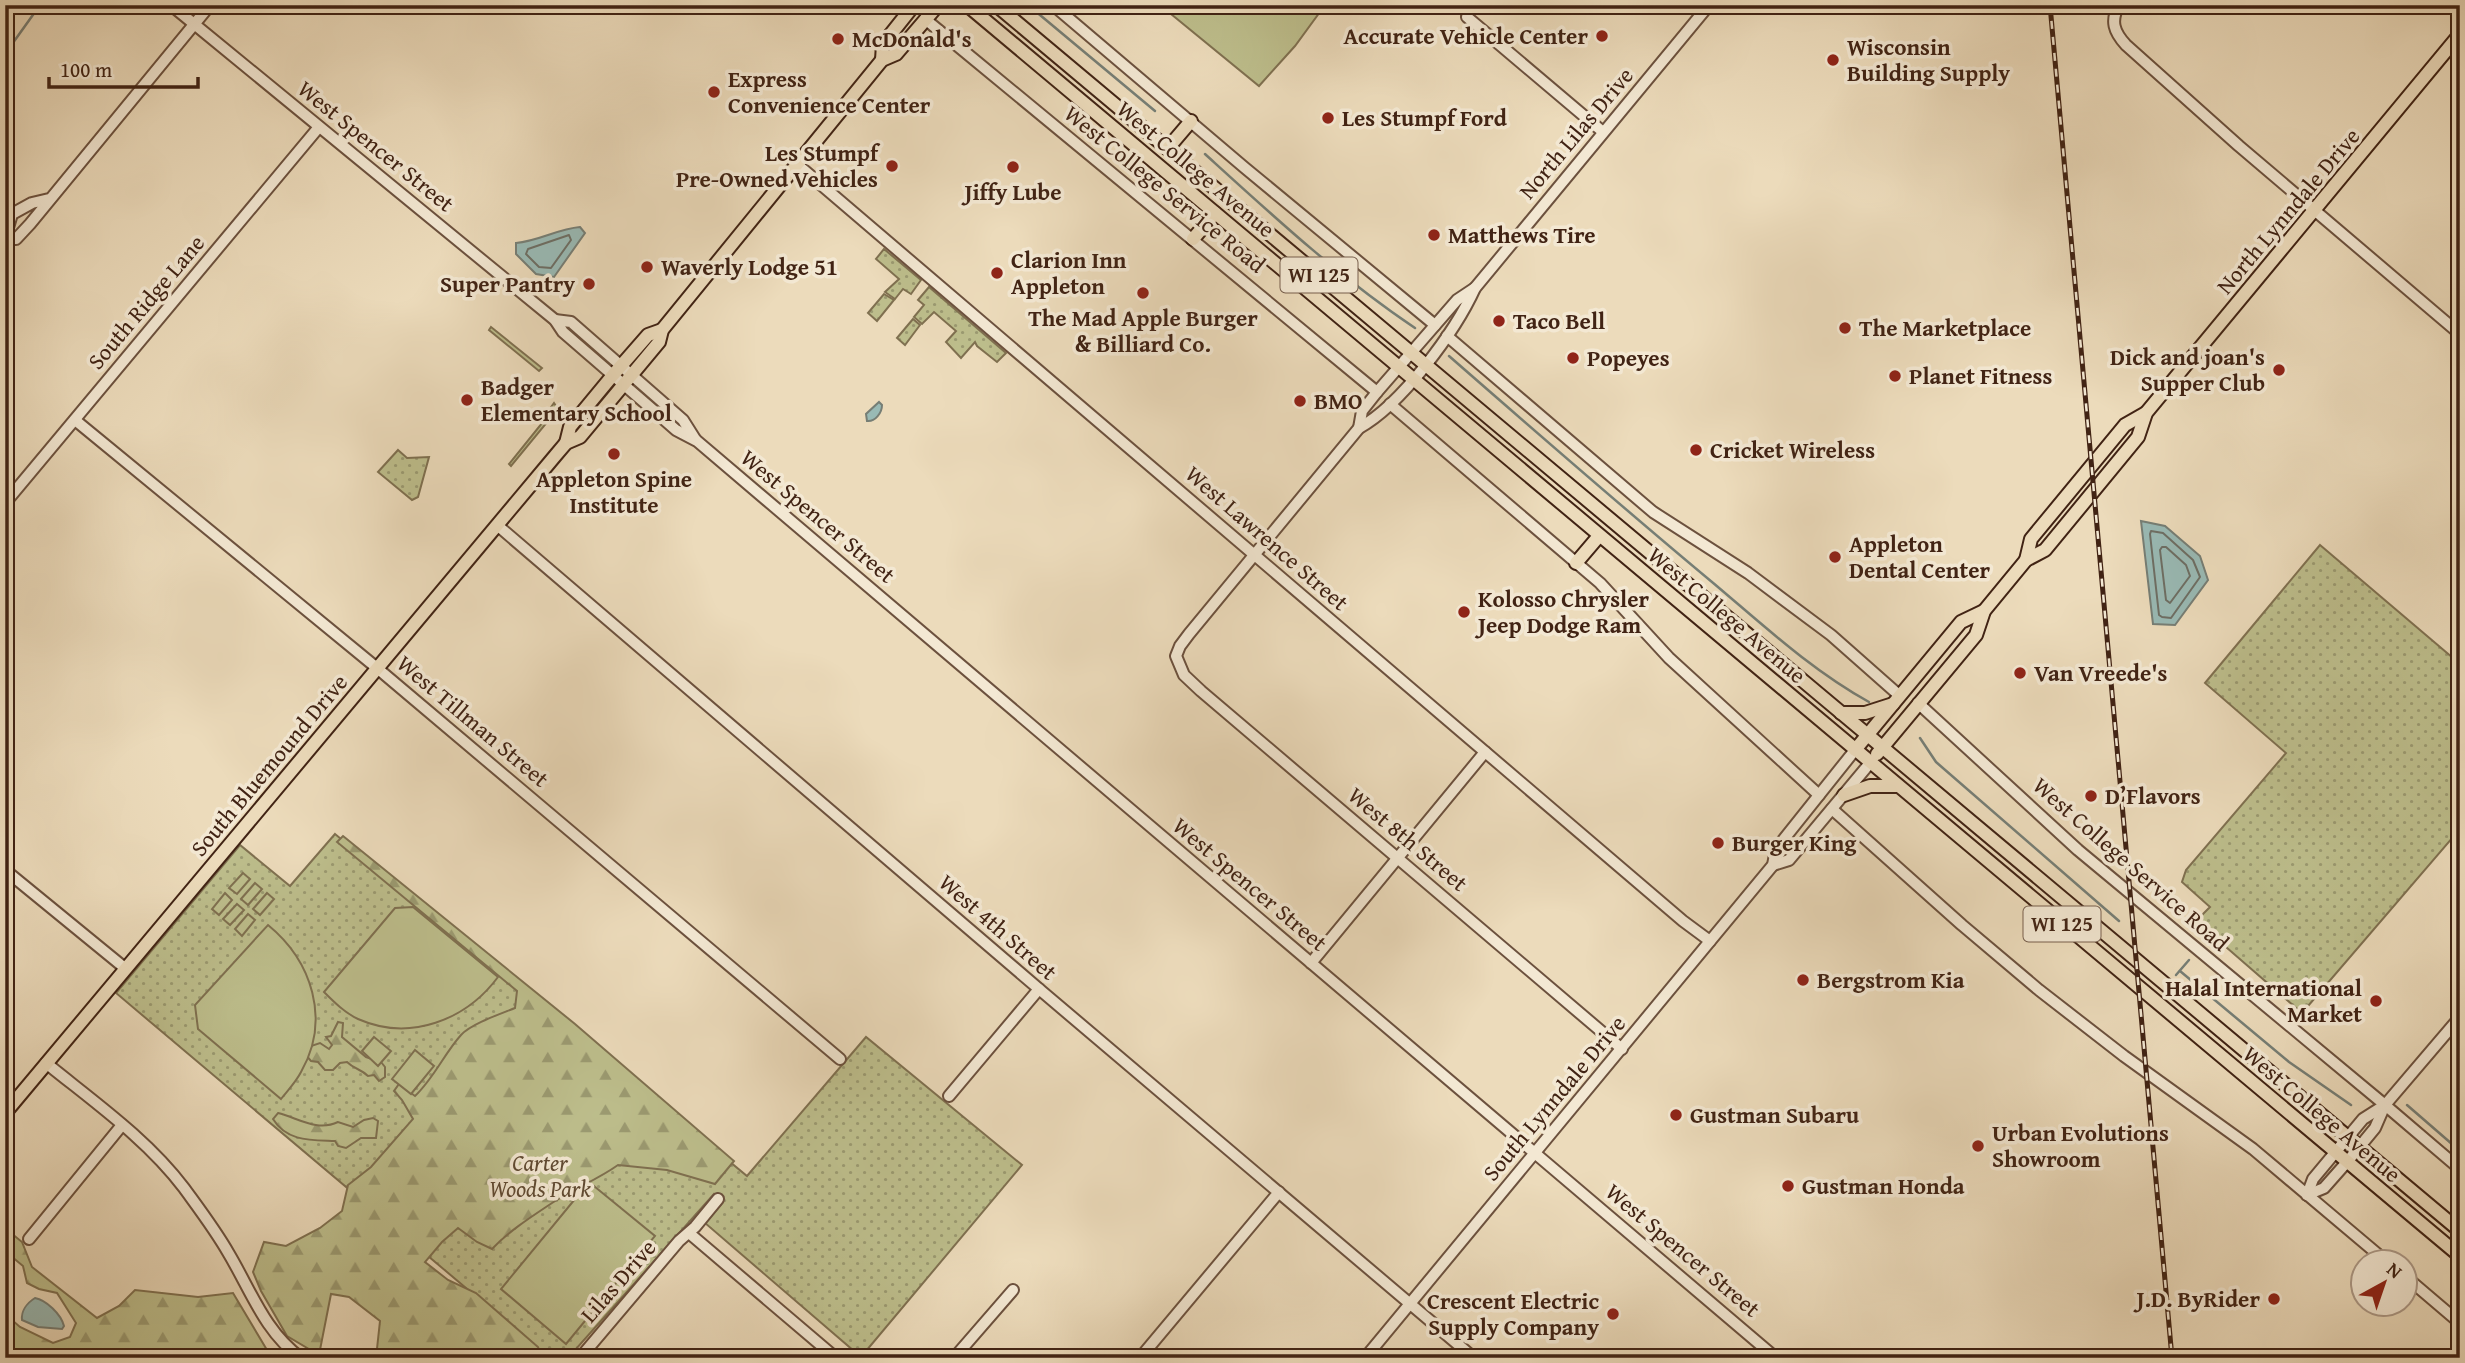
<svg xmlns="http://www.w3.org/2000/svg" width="2465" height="1363" viewBox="0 0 2465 1363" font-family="'Gentium Book Plus',serif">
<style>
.grass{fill:url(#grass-dots);stroke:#7f7050;stroke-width:2}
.forest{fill:url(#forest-firs);stroke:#7f7050;stroke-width:2}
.garden{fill:#bdbe8c;stroke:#7f7050;stroke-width:2}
.water{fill:#99bab5;stroke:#767e75;stroke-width:2}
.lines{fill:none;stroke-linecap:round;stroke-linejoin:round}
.shore{stroke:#6d6e64;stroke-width:2}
.stream{stroke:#767e75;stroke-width:2.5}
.minor-casing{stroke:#6c513e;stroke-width:14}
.major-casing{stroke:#412314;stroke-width:16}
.minor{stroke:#f3e8d3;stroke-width:10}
.major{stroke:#ecdbbb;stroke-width:12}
.rail-casing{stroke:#412314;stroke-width:5}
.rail{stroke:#f3e8d3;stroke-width:2.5;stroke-dasharray:8;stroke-linecap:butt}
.poi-dot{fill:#8f2418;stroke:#f3e8d3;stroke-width:2.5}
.labels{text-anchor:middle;stroke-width:7;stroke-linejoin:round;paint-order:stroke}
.shield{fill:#f3e8d3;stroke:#765e4d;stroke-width:2}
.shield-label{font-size:21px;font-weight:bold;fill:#412314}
.poi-label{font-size:23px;font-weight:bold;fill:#412314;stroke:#f3e8d3;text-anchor:start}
.street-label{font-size:23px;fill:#412314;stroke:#f3e8d3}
.park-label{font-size:23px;font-style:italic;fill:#604a32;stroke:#f3e8d3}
</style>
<defs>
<pattern id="grass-dots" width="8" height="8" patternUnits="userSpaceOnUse" patternTransform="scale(1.75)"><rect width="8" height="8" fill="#bdbe8c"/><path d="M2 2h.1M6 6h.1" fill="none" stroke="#9b9a71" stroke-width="1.8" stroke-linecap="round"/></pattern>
<pattern id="forest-firs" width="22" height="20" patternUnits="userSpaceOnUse" patternTransform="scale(1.75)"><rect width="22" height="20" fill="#bdbe8c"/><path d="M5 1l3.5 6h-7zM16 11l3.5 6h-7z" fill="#9b9a71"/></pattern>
</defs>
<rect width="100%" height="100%" fill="#ecdbbb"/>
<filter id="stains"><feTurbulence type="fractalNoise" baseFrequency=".00286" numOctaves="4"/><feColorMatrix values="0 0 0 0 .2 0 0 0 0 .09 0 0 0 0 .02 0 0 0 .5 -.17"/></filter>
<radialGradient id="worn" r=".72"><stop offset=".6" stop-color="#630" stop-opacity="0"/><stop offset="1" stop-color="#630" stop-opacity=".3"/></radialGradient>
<g class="grass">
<polygon points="884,249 921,280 911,294 903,289 895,299 885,292 899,279 876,259"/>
<polygon points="929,287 1006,353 997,362 977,346 975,342 961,358 946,342 956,331 934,312 922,324 914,317 924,305 918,300"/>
<polygon points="884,294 894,300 877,321 868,313"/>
<polygon points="913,319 920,325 905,345 897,338"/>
<polygon points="398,450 407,458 429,457 418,497 412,500 378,472"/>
<polygon points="2320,545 2460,664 2460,829 2302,1013 2196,921 2210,907 2182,882 2186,870 2286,753 2205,683"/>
<polygon points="335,834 747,1176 866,1037 1022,1165 861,1357 705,1223 723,1202 714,1194 568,1358 549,1358 116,993 240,845 290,886"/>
</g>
<g class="forest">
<path d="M343,836L575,1024L734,1161L715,1184L667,1170L618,1165C597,1180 573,1189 552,1203C531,1217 509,1231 492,1249L477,1242L458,1228L442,1242L425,1262L448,1280L476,1293L538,1347L542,1358H376L380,1321L349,1297L331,1294L319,1355L287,1336L261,1291L253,1272L264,1242L286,1246L320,1228L342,1211L348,1185L371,1167L413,1119L402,1100L394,1091L399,1084L415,1096C434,1078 444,1054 461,1035C471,1024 500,1014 515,1008L517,991L337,842Z"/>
<path d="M338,1022L343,1023L342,1037L366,1057L381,1062L385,1067V1077L379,1081L374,1075L368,1076C361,1069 354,1069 347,1062L340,1063L333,1070H325L318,1062L311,1061L305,1054L308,1047L320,1043L329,1049L332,1045L326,1037L331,1036Z"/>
<path d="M278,1113C298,1118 317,1132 338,1122L353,1127L364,1120L373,1118L378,1121L376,1138H361L346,1148L338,1146L335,1141C312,1140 287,1142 273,1119Z"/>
<polygon points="5,1228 22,1242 32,1267 97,1318 119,1306 135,1290 198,1297 233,1293 267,1350 247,1358 5,1358 5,1314 20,1327 53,1343 70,1337 76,1323 57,1293 39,1289 27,1283 23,1266 5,1251"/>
</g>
<g class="garden">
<polygon points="1160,5 1325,5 1295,46 1259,86"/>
<polygon points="491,327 542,368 539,371 489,330"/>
<polygon points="554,403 558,409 511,466 509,464 551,412 549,410"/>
<polygon points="243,873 250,879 237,894 229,888"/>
<polygon points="255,883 262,889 248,905 241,899"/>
<polygon points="225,893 232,900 219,915 212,909"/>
<polygon points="267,893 274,899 260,915 253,909"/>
<polygon points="237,904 244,910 230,925 223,919"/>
<path d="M413,907L498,977C466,1020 410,1042 358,1019C345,1013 334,1002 324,992L395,908Z"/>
<polygon points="248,914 255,920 242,936 235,929"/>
<path d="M268,925C312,961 331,1020 301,1072C296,1082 288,1090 281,1099L198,1029L195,1005Z"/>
<polygon points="374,1037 391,1051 378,1066 362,1051"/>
<polygon points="415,1050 434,1066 411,1094 392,1079"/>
<polygon points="589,1182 655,1236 566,1344 501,1289"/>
</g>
<g class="water">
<path d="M580,227L585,233L554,277L536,274L516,254V243C539,241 557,229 580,227Z"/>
<path d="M879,402L882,405C882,413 875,422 867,421L866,414Z"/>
<polygon points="2141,521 2165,526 2200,556 2208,580 2175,625 2153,624"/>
<path d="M35,1298C46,1300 61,1314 64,1326L62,1329L38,1327L22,1320C21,1311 27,1303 35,1298Z"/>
</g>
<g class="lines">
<g class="shore">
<polygon points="569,235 571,240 551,268 539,267 526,254 528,249"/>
<polygon points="2151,531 2163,533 2193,560 2200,577 2171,618 2162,617 2159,615 2150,534"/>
<polygon points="2162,547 2166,547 2186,565 2190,576 2170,603 2166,600 2160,550"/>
</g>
<g class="stream">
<polyline points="1028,5 1155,111"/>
<polyline points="5,54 40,5"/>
<path d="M1205,154C1272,215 1339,277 1415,328"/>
<path d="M1449,356C1536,432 1623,508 1712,582C1762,624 1811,670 1869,702"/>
<polyline points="1920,738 1936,762 2119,921"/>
<polyline points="2215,941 2218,937"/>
<polyline points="2180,971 2289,1062 2351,1105"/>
<polyline points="2176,975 2189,960"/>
<polyline points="2407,1105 2460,1151"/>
</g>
<defs>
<g id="minor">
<polyline points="171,5 555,320 563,332 660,416 676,430 697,441 1776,1358"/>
<polyline points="1053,5 1245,168 1435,325"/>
<path d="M2119,5C2110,21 2114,32 2126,45L2239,146L2460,334"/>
<polyline points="1467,17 1603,132"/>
<polyline points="925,19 1377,392"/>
<polyline points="798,165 1683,921 1710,941"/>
<polyline points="49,199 32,203 12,214 7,231 10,239 16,239 30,224 210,5"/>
<polyline points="555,320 571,322 683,420 695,439"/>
<polyline points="1447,336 1653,512 1748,573 1831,635 1900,696"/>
<polyline points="1390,404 1600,583 1669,658 1819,795"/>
<polyline points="75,420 377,668 840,1059"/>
<polyline points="1359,428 1362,411 1377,392 1457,300 1475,288"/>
<polyline points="5,503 319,127"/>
<polyline points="497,525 1039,989 1474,1358"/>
<polyline points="1918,703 2078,850 2385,1105 2460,1169"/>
<polyline points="1832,809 1962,925 2039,990 2124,1056 2253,1149 2387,1262"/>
<polyline points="1773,865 1789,860 1870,763"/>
<polyline points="5,870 126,969"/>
<polyline points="1311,963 1485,752"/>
<path d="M1622,1049L1201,691L1184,675L1176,656L1180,646L1189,634L1359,428C1401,405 1455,332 1475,288L1709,5"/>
<path d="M46,1063C94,1102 147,1139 184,1188C200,1210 216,1231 229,1254C251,1291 265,1332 301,1358"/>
<polyline points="949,1096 1039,989"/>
<polyline points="2307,1195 2313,1179 2363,1119 2385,1105 2460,1017"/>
<polyline points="2307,1195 2324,1188 2347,1162 2375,1128 2385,1105"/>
<polyline points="689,1233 836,1358"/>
<polyline points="29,1239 122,1125"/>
<polyline points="2406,1277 2460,1323"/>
<polyline points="580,1358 679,1241 695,1227 718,1199"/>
<polyline points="954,1358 1013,1290"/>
<polyline points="1140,1358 1279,1192"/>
<polyline points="1365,1358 1773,865 1776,849 1855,750"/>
</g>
<g id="major">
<polyline points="967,5 2460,1256"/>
<polyline points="996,5 2460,1231"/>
<polyline points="882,60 883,44 914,5"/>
<polyline points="1168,148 1191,121"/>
<polyline points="1193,239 1215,213"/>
<polyline points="566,443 570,427 613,375 648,335 662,330"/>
<polyline points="2026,560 2031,539 2125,425 2146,413"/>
<polyline points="1576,563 1599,536"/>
<polyline points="1841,713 1865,713 1893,704"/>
<polyline points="1855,750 1961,622 1984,611"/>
<polyline points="1877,754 1976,635 1984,611 2026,560 2045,550 2138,437 2146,413 2460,34"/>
<polyline points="1844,795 1870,786 1898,786"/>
<polyline points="5,1113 555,456 566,443 580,437 659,342 662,330 882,60 896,54 938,5"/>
</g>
</defs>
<use href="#minor" class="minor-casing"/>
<use href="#major" class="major-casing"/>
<use href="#minor" class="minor"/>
<use href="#major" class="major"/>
<defs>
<polyline id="rail" points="2050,5 2172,1358"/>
</defs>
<use href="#rail" class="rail-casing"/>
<use href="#rail" class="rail"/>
</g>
<g class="poi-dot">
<circle cx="1602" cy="36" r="7"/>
<circle cx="838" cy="39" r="7"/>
<circle cx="1833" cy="60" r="7"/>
<circle cx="714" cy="92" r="7"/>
<circle cx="1328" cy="118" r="7"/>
<circle cx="892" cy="166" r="7"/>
<circle cx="1013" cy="167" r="7"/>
<circle cx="1434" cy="235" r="7"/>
<circle cx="647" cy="267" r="7"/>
<circle cx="997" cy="273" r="7"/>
<circle cx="589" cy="284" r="7"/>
<circle cx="1143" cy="293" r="7"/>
<circle cx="1499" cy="321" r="7"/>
<circle cx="1845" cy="328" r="7"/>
<circle cx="1573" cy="358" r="7"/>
<circle cx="2279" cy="370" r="7"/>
<circle cx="1895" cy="376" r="7"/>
<circle cx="467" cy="400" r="7"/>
<circle cx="1300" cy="401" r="7"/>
<circle cx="1696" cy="450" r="7"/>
<circle cx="614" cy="454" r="7"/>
<circle cx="1835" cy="557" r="7"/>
<circle cx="1464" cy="612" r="7"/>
<circle cx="2020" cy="673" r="7"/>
<circle cx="2091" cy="796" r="7"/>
<circle cx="1718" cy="843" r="7"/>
<circle cx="1803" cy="980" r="7"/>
<circle cx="2376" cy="1001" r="7"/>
<circle cx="1676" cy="1115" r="7"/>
<circle cx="1978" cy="1146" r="7"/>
<circle cx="1788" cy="1186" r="7"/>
<circle cx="2274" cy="1299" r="7"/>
<circle cx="1613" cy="1314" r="7"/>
</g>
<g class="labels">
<g class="shield">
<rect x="1280.5" y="257.5" width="77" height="35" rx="5"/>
<rect x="2023.5" y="906.5" width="77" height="35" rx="5"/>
</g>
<g class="shield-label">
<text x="1319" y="282">WI 125</text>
<text x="2062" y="931">WI 125</text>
</g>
<g class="poi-label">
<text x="1588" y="44" text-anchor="end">Accurate Vehicle Center</text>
<text x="852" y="47">McDonald's</text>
<text x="1847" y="55">Wisconsin<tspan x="1847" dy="26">Building Supply</tspan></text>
<text x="728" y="87">Express<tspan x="728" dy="26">Convenience Center</tspan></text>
<text x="1342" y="126">Les Stumpf Ford</text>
<text x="878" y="161" text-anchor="end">Les Stumpf<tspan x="878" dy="26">Pre-Owned Vehicles</tspan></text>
<text x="1013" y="200" text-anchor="middle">Jiffy Lube</text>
<text x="1448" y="243">Matthews Tire</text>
<text x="1011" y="268">Clarion Inn<tspan x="1011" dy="26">Appleton</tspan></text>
<text x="661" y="275">Waverly Lodge 51</text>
<text x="575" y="292" text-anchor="end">Super Pantry</text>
<text x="1143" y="326" text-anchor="middle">The Mad Apple Burger<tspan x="1143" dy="26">&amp; Billiard Co.</tspan></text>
<text x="1513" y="329">Taco Bell</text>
<text x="1859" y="336">The Marketplace</text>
<text x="2265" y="365" text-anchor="end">Dick and joan's<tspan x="2265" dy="26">Supper Club</tspan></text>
<text x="1587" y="366">Popeyes</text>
<text x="1909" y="384">Planet Fitness</text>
<text x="481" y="395">Badger<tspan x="481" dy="26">Elementary School</tspan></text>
<text x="1314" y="409">BMO</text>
<text x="1710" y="458">Cricket Wireless</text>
<text x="614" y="487" text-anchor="middle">Appleton Spine<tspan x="614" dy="26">Institute</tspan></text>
<text x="1849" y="552">Appleton<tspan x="1849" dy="26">Dental Center</tspan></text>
<text x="1478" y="607">Kolosso Chrysler<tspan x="1478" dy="26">Jeep Dodge Ram</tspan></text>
<text x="2034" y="681">Van Vreede's</text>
<text x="2105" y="804">D’Flavors</text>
<text x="1732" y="851">Burger King</text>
<text x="1817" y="988">Bergstrom Kia</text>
<text x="2362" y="996" text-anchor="end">Halal International<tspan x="2362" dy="26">Market</tspan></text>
<text x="1690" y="1123">Gustman Subaru</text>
<text x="1992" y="1141">Urban Evolutions<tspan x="1992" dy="26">Showroom</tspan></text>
<text x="1802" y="1194">Gustman Honda</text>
<text x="2260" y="1307" text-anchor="end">J.D. ByRider</text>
<text x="1599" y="1309" text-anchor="end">Crescent Electric<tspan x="1599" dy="26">Supply Company</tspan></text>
</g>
<g class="street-label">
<text transform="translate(1576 133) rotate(-50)" y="8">North Lilas Drive</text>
<text transform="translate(376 146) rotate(39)" y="8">West Spencer Street</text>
<text transform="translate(1196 169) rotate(40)" y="8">West College Avenue</text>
<text transform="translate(1165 189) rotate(39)" y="8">West College Service Road</text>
<text transform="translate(2288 211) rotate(-50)" y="8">North Lynndale Drive</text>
<text transform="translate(146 302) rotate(-50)" y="8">South Ridge Lane</text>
<text transform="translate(818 516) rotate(40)" y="8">West Spencer Street</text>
<text transform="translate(1267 538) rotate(41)" y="8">West Lawrence Street</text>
<text transform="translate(1727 615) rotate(40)" y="8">West College Avenue</text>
<text transform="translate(473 721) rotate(40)" y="8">West Tillman Street</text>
<text transform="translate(269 765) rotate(-50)" y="8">South Bluemound Drive</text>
<text transform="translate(1408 839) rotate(40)" y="8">West 8th Street</text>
<text transform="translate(2131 864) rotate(41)" y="8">West College Service Road</text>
<text transform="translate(1250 884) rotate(40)" y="8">West Spencer Street</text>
<text transform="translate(998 927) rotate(41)" y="8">West 4th Street</text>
<text transform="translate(1554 1098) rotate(-50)" y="8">South Lynndale Drive</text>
<text transform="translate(2322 1114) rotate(40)" y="8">West College Avenue</text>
<text transform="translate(1683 1250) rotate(40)" y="8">West Spencer Street</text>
<text transform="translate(618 1281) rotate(-49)" y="8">Lilas Drive</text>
</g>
<g class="park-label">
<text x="540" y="1171">Carter<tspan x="540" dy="26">Woods Park</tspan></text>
</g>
</g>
<rect width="2465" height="1363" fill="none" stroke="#ecdbbb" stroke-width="28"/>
<rect x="7" y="7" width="2451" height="1349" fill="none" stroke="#412314" stroke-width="3.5"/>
<rect x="14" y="14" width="2437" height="1335" fill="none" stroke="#412314" stroke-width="2"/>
<g transform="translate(2384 1283) rotate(40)"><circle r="33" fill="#f3e8d3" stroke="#ac9987" stroke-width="2"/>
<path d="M0-5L12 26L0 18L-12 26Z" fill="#8f2418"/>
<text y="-10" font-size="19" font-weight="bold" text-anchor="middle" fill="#412314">N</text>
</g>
<path d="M49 77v10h149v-10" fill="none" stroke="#412314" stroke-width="3.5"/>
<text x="60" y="77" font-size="21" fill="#412314" stroke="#f3e8d3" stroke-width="5" paint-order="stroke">100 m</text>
<rect width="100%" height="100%" filter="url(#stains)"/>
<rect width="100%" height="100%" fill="url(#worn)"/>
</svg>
